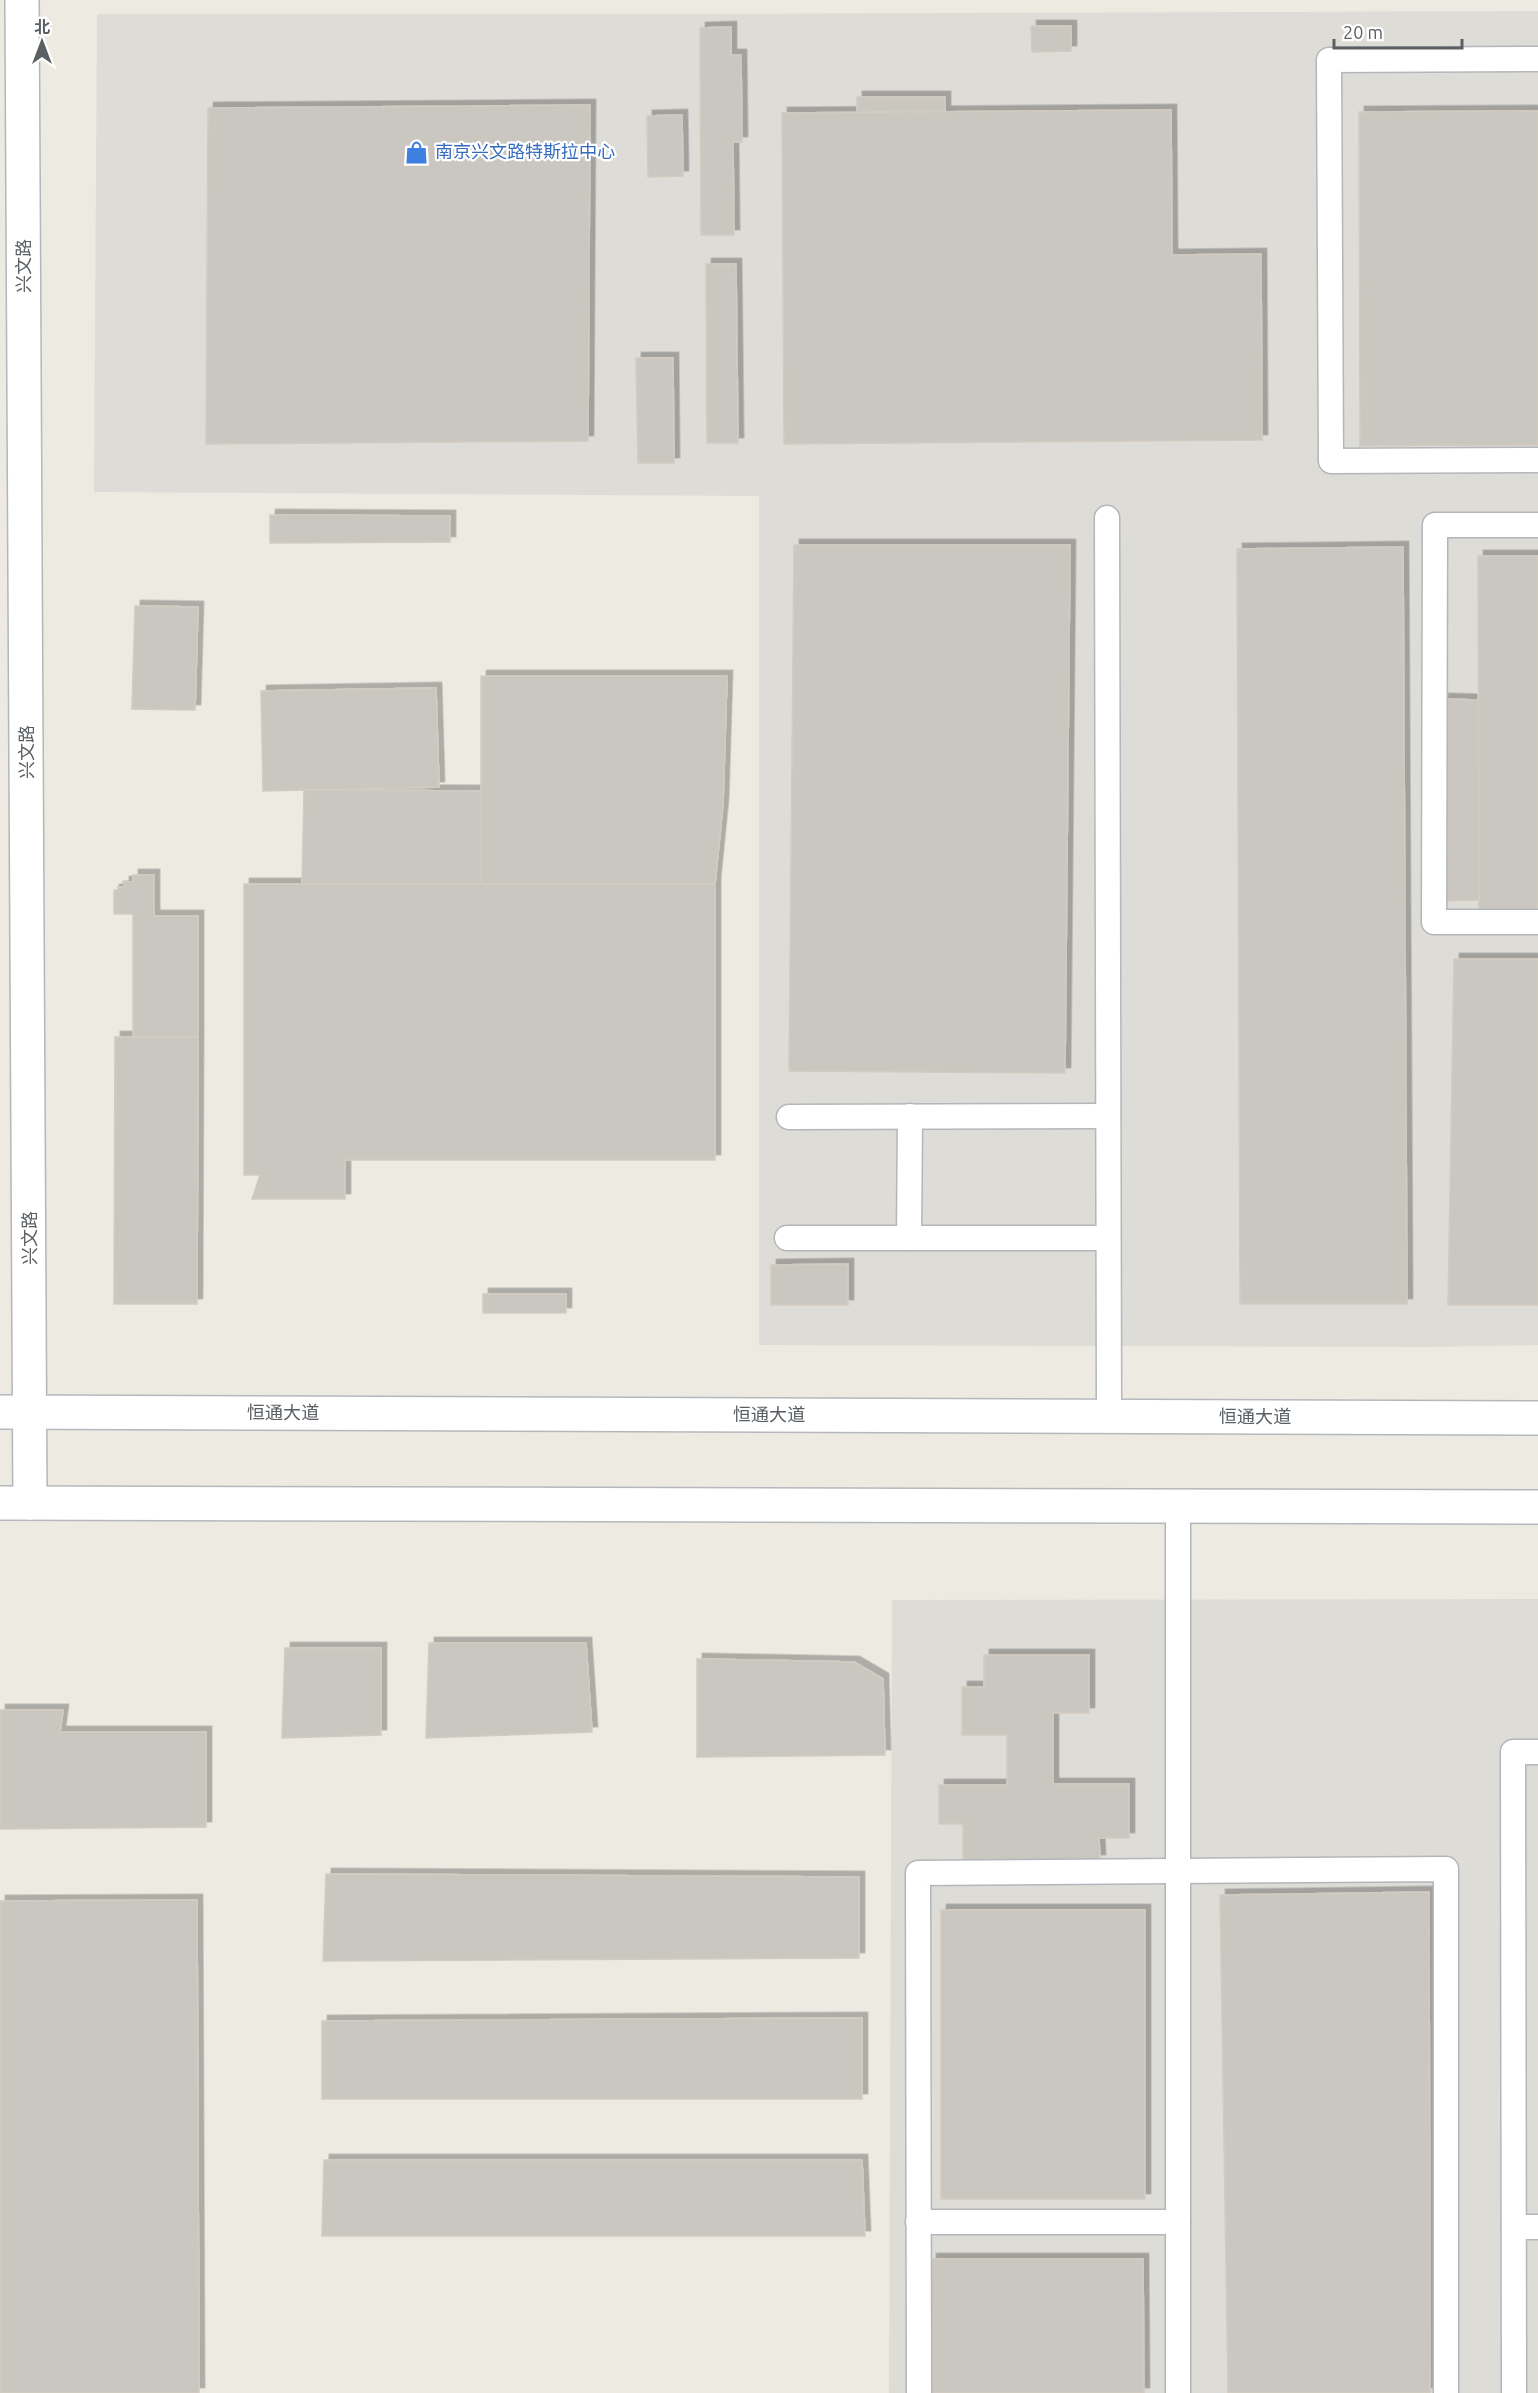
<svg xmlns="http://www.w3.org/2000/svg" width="1538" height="2393" viewBox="0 0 1538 2393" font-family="Ubuntu,'Noto Sans SC',sans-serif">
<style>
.industrial{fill:#dedcd7}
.building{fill:#cac7c1;stroke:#d2cbc0;stroke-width:1.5;filter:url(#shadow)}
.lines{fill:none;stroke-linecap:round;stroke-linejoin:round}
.service-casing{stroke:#b3b6ba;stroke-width:27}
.tertiary-casing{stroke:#b3b6ba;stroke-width:36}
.secondary-casing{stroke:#b4b8bd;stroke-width:36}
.service{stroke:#fff;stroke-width:24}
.tertiary{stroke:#fff;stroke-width:33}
.secondary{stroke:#fff;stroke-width:33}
.labels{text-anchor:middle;stroke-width:4.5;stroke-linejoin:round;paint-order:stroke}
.shop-label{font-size:18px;fill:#366cbe;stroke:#fff;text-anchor:start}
.street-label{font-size:18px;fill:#5a5f63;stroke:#fff}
</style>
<defs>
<filter id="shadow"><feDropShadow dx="5.5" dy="-5.5" stdDeviation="0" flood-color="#0004"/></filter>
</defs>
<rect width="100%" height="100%" fill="#edeae2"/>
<g class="industrial">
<polygon points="1538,11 1538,1345 1424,1347 759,1345 759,496 94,492 97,14 689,14"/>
<polygon points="1538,1599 1538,2393 889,2393 892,1600"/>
</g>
<g class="building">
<polygon points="1031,26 1071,26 1071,51 1032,52"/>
<polygon points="731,27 731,55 741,55 742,142 733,142 734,235 701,235 700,28"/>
<polygon points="857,97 945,97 945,111 857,112"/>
<polygon points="590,105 588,441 206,444 208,108"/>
<polygon points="1171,110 1172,255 1261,254 1262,440 784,444 782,113"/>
<polygon points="1538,111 1538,445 1360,446 1359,112"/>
<polygon points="682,115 683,176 648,177 647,116"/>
<polygon points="706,264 736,264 738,443 707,443"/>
<polygon points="636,358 673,358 674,463 638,463"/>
<polygon points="270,515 450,516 450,542 270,543"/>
<polygon points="794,545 1070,545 1065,1073 789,1071"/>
<polygon points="1403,547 1407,1304 1240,1304 1237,549"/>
<polygon points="1478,556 1538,556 1538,915 1479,916"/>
<polygon points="135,606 198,607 195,710 132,709"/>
<polygon points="481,676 727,676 723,804 715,884 481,884"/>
<polygon points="436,688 439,787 263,791 261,691"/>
<polygon points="1443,699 1478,700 1479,900 1442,901"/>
<polygon points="304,790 481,791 481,884 302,884"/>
<polygon points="133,875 154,875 154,916 198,916 198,1037 133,1037 133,914 114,914 114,890 118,890 118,887 124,887 124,882 133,882"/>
<polygon points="244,884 715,884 715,1160 345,1160 345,1199 252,1199 260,1175 244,1175"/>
<polygon points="1454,959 1538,959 1538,1305 1448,1305"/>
<polygon points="115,1037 198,1037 197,1304 114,1304"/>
<polygon points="848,1264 848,1305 771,1305 771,1265"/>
<rect x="483" y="1294" width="83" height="19"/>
<polygon points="429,1643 586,1643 592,1732 426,1738"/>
<polygon points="285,1648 381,1648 381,1735 282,1738"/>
<polygon points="984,1655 1089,1655 1089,1713 1053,1713 1053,1784 1129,1784 1129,1838 1099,1838 1100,1860 963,1861 963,1824 939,1824 939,1785 1007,1785 1007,1735 962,1735 962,1687 984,1687"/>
<polygon points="697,1659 854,1662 883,1679 885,1755 697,1757"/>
<polygon points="0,1710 63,1710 60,1732 206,1732 206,1827 0,1829"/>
<polygon points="326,1874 859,1877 859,1958 323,1961"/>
<polygon points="1429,1892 1430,2393 1228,2393 1220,1895"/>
<polygon points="197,1900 199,2393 0,2393 0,1901"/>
<rect x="941" y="1910" width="204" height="289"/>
<polygon points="862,2018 862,2099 322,2099 322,2021"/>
<polygon points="324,2160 862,2160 865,2236 322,2236"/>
<polygon points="931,2259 1143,2259 1144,2393 932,2393"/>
</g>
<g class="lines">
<defs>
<g id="service">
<polyline points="1538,59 1329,60 1331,461 1538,460"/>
<polyline points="1107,518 1109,1417"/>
<polyline points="1538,525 1435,525 1434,922 1538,922"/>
<polyline points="789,1117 1108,1116"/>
<polyline points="787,1238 1108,1238"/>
<polyline points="909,1238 910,1116"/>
<polyline points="1178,1505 1178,2393"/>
<polyline points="918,2222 1178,2222"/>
<polyline points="1514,2227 1538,2227"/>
<polyline points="919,2393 918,1873 1446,1869 1446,2393"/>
<polyline points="1514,2393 1513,1752 1538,1752"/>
</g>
<polyline id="tertiary" points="22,0 30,1503"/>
<g id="secondary">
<polyline points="0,1412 1538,1418"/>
<polyline points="0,1503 1538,1507"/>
</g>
</defs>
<use href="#service" class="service-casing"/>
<use href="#tertiary" class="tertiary-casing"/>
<use href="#secondary" class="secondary-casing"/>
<use href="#service" class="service"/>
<use href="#tertiary" class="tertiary"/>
<use href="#secondary" class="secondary"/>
</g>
<defs>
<symbol id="shop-bare" viewBox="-9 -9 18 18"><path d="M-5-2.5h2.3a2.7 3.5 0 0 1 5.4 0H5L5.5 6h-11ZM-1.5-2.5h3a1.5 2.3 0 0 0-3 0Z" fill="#3f7fe0" stroke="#fff" stroke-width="2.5" paint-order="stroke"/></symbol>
</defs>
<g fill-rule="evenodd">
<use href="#shop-bare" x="400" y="136" width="33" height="33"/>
</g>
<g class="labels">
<g class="shop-label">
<text x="435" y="158">南京兴文路特斯拉中心</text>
</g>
<g class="street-label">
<text transform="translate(24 266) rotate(-90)" y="6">兴文路</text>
<text transform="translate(27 752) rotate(-90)" y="6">兴文路</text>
<text transform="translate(30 1238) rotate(-90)" y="6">兴文路</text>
<text x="283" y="1419">恒通大道</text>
<text x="769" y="1421">恒通大道</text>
<text x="1255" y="1423">恒通大道</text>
</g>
</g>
<g transform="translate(42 42)" stroke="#ffffff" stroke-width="4.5" paint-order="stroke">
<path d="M0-4.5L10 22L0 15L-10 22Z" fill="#5a5f63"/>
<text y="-9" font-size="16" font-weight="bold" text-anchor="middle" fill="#5a5f63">北</text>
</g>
<path d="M1334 39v9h128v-9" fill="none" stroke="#5a5f63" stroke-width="3"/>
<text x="1343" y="39" font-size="18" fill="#5a5f63" stroke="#ffffff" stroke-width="4.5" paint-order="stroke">20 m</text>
</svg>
